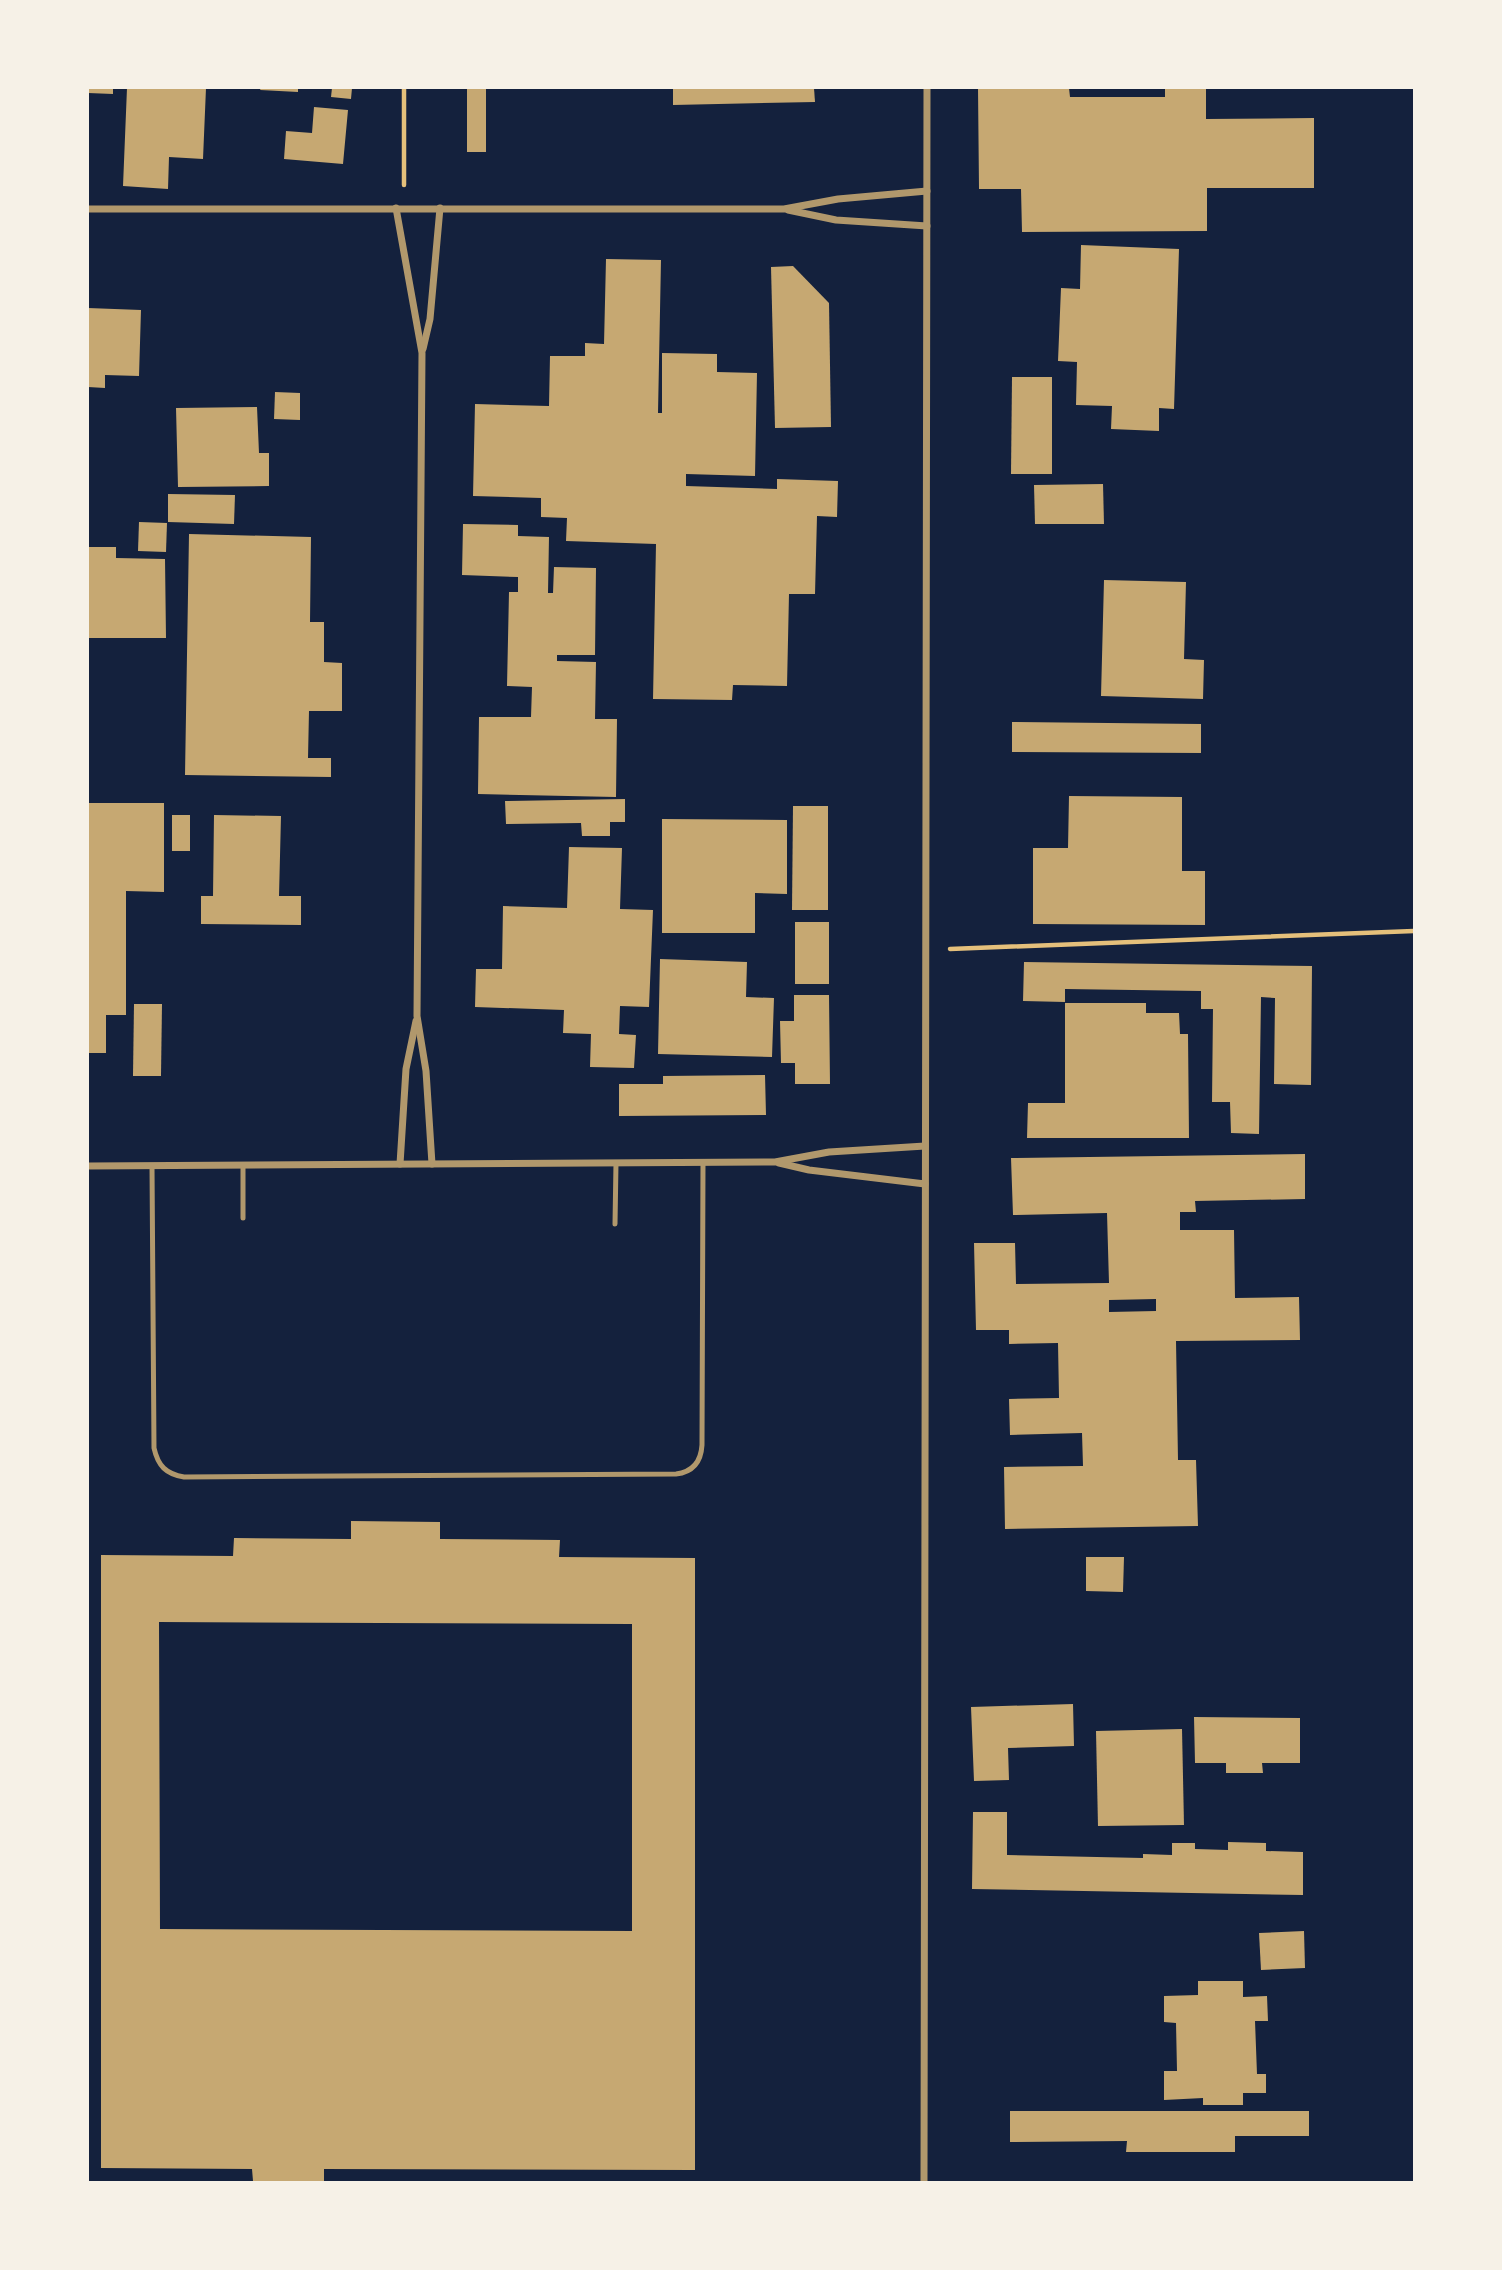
<svg xmlns="http://www.w3.org/2000/svg" width="1502" height="2270" viewBox="0 0 1502 2270" font-family="Jost,sans-serif">
<style>
.building{fill:#c6a872;fill-rule:evenodd}
.lines{fill:none;stroke-linecap:round;stroke-linejoin:round}
.path{stroke:#e5c07b;stroke-width:4.5}
.service{stroke:#b1986c;stroke-width:5}
.minor{stroke:#b1986c;stroke-width:7}
</style>
<rect width="100%" height="100%" fill="#14213d"/>
<g class="building">
<polygon points="88,88 113,88 113,94 88,93"/>
<polygon points="127,88 206,88 203,159 169,157 168,189 123,186"/>
<polygon points="261,88 298,88 298,92 260,90"/>
<polygon points="332,88 352,88 351,99 331,97"/>
<rect x="467" y="88" width="19" height="64"/>
<polygon points="673,88 814,88 815,102 673,105"/>
<polygon points="978,88 1069,88 1070,97 1165,97 1165,88 1206,88 1206,119 1314,118 1314,188 1207,188 1207,231 1022,232 1021,189 979,189"/>
<polygon points="314,107 348,110 343,164 284,159 286,131 312,133"/>
<polygon points="1081,245 1179,249 1174,409 1159,408 1159,431 1111,429 1112,406 1076,405 1077,362 1058,361 1061,288 1080,289"/>
<polygon points="606,259 661,260 658,413 662,413 662,353 717,354 717,372 757,373 755,476 686,474 686,486 777,489 777,479 838,481 837,517 817,516 815,594 789,594 787,686 733,685 732,700 653,699 656,544 566,541 567,518 541,517 541,498 473,496 475,404 549,406 550,356 585,356 585,343 604,344"/>
<polygon points="793,266 829,303 831,427 775,428 771,267"/>
<polygon points="88,308 141,310 139,376 105,375 105,388 88,387"/>
<polygon points="1012,377 1052,377 1052,474 1011,474"/>
<polygon points="275,392 300,393 300,420 274,419"/>
<polygon points="257,407 259,453 269,453 269,486 178,487 176,408"/>
<polygon points="1103,484 1104,524 1035,524 1034,485"/>
<polygon points="168,494 235,495 234,524 168,522"/>
<polygon points="139,522 167,523 166,552 138,551"/>
<polygon points="463,524 518,525 518,536 549,537 548,593 553,593 554,567 596,568 595,655 557,655 557,661 596,662 595,719 617,719 616,797 478,794 479,717 531,717 532,687 507,686 509,592 518,592 518,577 462,575"/>
<polygon points="189,534 311,537 310,622 324,622 324,662 342,663 342,711 309,711 308,758 331,758 331,777 185,775"/>
<polygon points="88,547 116,547 116,558 165,559 166,638 88,638"/>
<polygon points="1104,580 1186,582 1184,659 1204,660 1203,699 1101,696"/>
<polygon points="1012,722 1201,724 1201,753 1012,752"/>
<polygon points="1069,796 1182,797 1182,871 1205,871 1205,925 1033,924 1033,848 1068,848"/>
<polygon points="625,799 625,822 610,822 610,836 582,836 581,823 506,824 505,801"/>
<polygon points="88,803 164,803 164,892 126,891 126,1015 106,1015 106,1053 88,1053"/>
<polygon points="793,806 828,806 828,910 792,910"/>
<rect x="172" y="815" width="18" height="36"/>
<polygon points="214,815 281,816 279,896 301,896 301,925 201,924 201,896 213,896"/>
<polygon points="662,819 787,820 787,894 755,893 755,933 662,933"/>
<polygon points="569,847 622,848 620,909 653,910 649,1007 620,1006 619,1034 636,1035 634,1068 590,1067 591,1034 563,1033 564,1010 475,1007 476,969 502,969 503,906 567,908"/>
<rect x="795" y="922" width="34" height="62"/>
<polygon points="660,959 747,962 746,997 774,998 772,1057 658,1054"/>
<polygon points="1024,962 1312,966 1311,1085 1274,1084 1275,998 1261,997 1259,1134 1231,1133 1230,1102 1212,1102 1213,1009 1201,1009 1201,991 1065,989 1065,1002 1023,1001"/>
<polygon points="794,995 829,995 830,1084 795,1084 795,1063 781,1063 780,1021 794,1021"/>
<polygon points="1065,1003 1146,1003 1146,1013 1179,1013 1180,1034 1188,1034 1189,1138 1027,1138 1028,1103 1065,1103"/>
<polygon points="134,1004 162,1004 161,1076 133,1076"/>
<polygon points="765,1075 766,1115 619,1116 619,1084 663,1084 663,1076"/>
<path d="M1305,1154V1199L1195,1201L1196,1212H1180V1230H1234L1235,1298L1299,1297L1300,1340L1176,1341L1178,1460H1196L1198,1526L1005,1529L1004,1467L1083,1466L1082,1433L1010,1435L1009,1399L1059,1398L1058,1343L1009,1344V1330H976L974,1243H1015L1016,1284L1109,1283L1107,1213L1013,1215L1011,1158ZM1156,1299V1311L1109,1312V1300Z"/>
<path d="M351,1521L440,1522V1539L560,1540L559,1557L695,1558V2170L324,2169V2181H253L252,2169L101,2168V1555L233,1556L234,1538L351,1539ZM159,1622L632,1624V1931L160,1929Z"/>
<polygon points="1086,1557 1124,1557 1123,1592 1086,1591"/>
<polygon points="1073,1704 1074,1746 1008,1748 1009,1780 974,1781 971,1707"/>
<polygon points="1194,1717 1300,1718 1300,1763 1262,1763 1263,1773 1226,1773 1226,1763 1195,1763"/>
<polygon points="1182,1729 1184,1825 1098,1826 1096,1731"/>
<polygon points="973,1812 1007,1812 1007,1855 1143,1858 1143,1854 1172,1855 1172,1843 1195,1843 1195,1849 1228,1850 1228,1842 1266,1843 1266,1851 1303,1852 1303,1895 972,1889"/>
<polygon points="1304,1931 1305,1968 1261,1970 1259,1933"/>
<polygon points="1198,1981 1243,1981 1243,1997 1267,1996 1268,2021 1255,2021 1257,2074 1266,2074 1266,2093 1243,2093 1243,2105 1203,2105 1203,2098 1164,2100 1164,2071 1177,2071 1176,2023 1164,2022 1164,1996 1198,1995"/>
<polygon points="1010,2111 1309,2111 1309,2136 1235,2136 1235,2152 1126,2152 1127,2141 1010,2142"/>
</g>
<g class="lines">
<g class="path">
<polyline points="404,185 404,88"/>
<polyline points="950,949 1414,931"/>
</g>
<g class="service">
<path d="M152,1166L154,1448C158,1466 166,1474 184,1477L676,1474C693,1472 701,1462 702,1445L703,1162"/>
<polyline points="243,1218 243,1165"/>
<polyline points="615,1224 616,1163"/>
</g>
<g class="minor">
<polyline points="396,208 422,353 417,1016 426,1071 432,1164"/>
<polyline points="88,209 784,209 838,199 927,191"/>
<polyline points="788,210 836,220 927,226"/>
<polyline points="423,349 430,319 440,208"/>
<polyline points="779,1163 809,1170 925,1184"/>
<polyline points="400,1164 406,1069 416,1021"/>
<polyline points="88,1166 775,1162 829,1152 925,1146"/>
<polyline points="924,2182 927,88"/>
</g>
</g>
<rect width="1502" height="2270" fill="none" stroke="#f6f1e7" stroke-width="178"/>
</svg>
